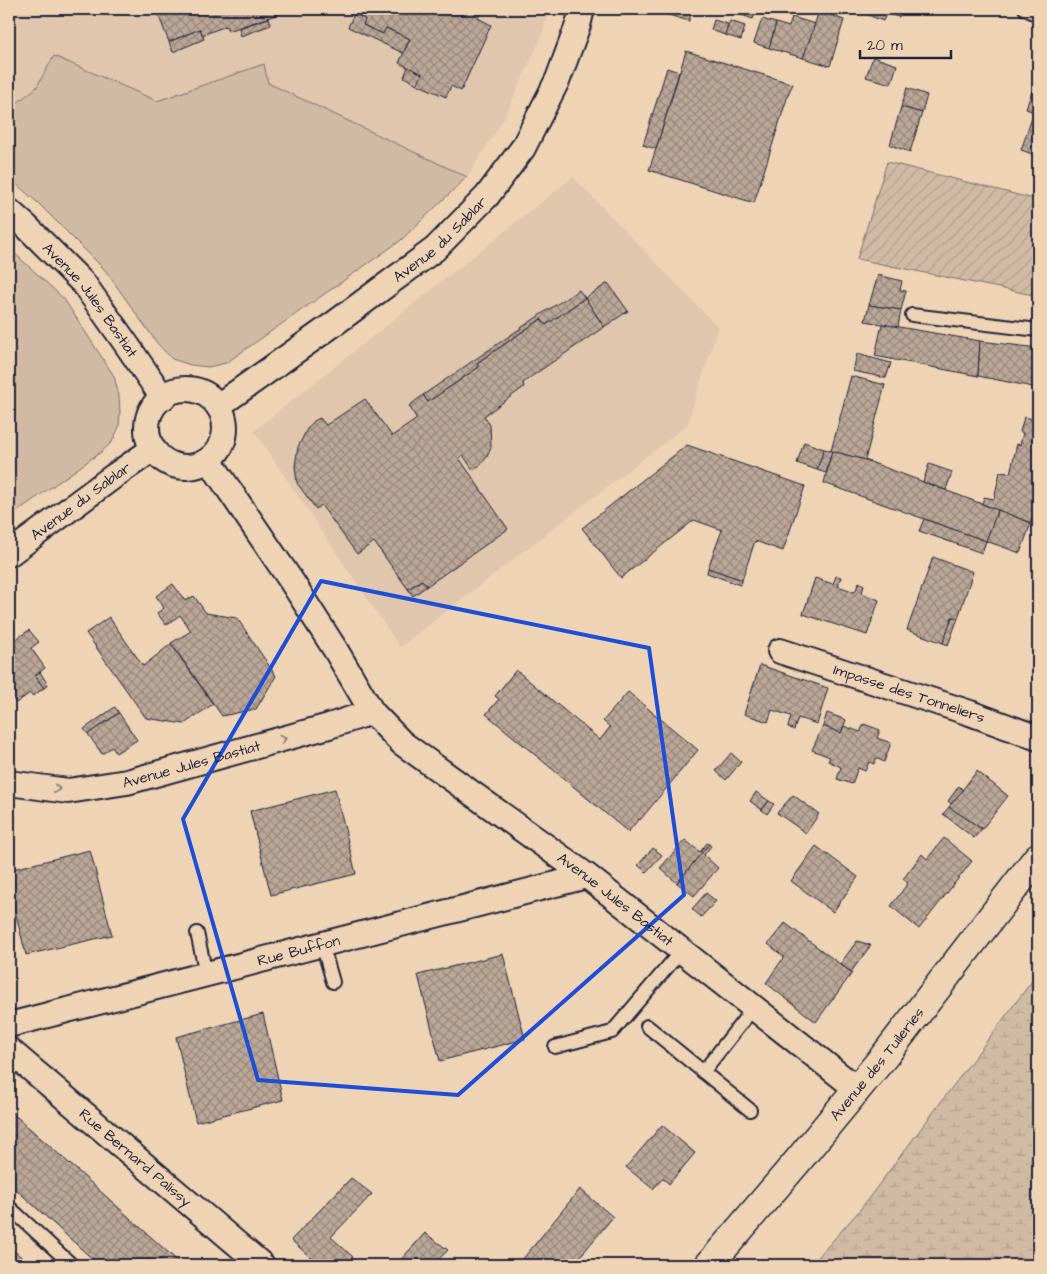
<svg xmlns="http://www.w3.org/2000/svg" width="1047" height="1274" viewBox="0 0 1047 1274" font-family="'Architects Daughter',sans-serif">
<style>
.built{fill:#dfc6ac}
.green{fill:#d1baa4;stroke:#7a6e70}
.wetland{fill:url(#wetland-marsh);stroke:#7a6e70}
.garden{fill:url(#garden-furrows);stroke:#7a6e70}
.building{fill:url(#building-cross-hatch);stroke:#22223b}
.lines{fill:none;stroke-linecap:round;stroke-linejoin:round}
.service-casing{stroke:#22223b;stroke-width:16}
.minor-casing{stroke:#22223b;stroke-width:28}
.secondary-casing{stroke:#22223b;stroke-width:31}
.service{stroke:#eed4b5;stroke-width:12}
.minor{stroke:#eed4b5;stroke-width:24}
.secondary{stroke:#eed4b5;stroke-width:28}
.oneway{stroke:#887b78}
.marked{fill:none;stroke:#1d4ed8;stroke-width:4;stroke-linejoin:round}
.labels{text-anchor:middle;stroke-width:4;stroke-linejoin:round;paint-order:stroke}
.street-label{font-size:15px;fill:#22223b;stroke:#eed4b5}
</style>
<defs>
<pattern id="wetland-marsh" width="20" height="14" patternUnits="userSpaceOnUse" patternTransform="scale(1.25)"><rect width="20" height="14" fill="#d1baa4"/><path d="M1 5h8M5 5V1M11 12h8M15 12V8" fill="none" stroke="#b3a08e"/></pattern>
<pattern id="garden-furrows" width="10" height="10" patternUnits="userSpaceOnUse" patternTransform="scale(1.25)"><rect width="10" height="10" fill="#d1baa4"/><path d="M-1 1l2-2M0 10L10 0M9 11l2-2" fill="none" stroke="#b3a08e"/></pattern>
<pattern id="building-cross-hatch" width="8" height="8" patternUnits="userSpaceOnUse" patternTransform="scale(1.25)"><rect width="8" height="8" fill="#bba797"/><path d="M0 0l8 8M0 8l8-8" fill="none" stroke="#98887c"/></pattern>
</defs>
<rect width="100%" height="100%" fill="#eed4b5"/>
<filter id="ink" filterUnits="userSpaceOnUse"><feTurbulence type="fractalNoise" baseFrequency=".02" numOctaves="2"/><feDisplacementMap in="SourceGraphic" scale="10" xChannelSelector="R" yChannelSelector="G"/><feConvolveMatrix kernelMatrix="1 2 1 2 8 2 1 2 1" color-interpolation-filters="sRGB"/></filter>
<g filter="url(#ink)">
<g class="built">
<polygon points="9,9 549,9 541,38 503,120 467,177 268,83 263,65 157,101 54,56 36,88 9,109"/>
<polygon points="573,177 718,327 687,425 400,647 254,431"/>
</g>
<g class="green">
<polygon points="54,56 157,101 264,64 268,83 467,177 400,241 226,363 208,367 191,365 172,359 157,343 105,270 37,202 9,178 9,109 36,88"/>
<polygon points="9,248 64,299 114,376 119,396 120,412 119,427 112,442 101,452 9,517"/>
</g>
<polygon class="wetland" points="1038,973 1038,1265 811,1265 859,1211"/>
<polygon class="garden" points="887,162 1038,200 1038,296 857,259"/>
<g class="building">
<polygon points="156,9 277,9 279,14 228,31 226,26 202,35 200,29 169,42"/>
<polygon points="343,9 482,9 478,18 491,25 461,91 451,86 446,97 417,84 422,74 399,63 410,39 386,28 383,34 363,25 365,19"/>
<polygon points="648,9 692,9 689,21"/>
<polygon points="724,9 757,9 753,19"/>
<polygon points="869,9 901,9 899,17 886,14 883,21 868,15"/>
<polygon points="819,11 844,20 830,66 803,58"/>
<polygon points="354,14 365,19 363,25 383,34 386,28 410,39 403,53 348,27"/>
<polygon points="792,17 815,24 803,58 769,48 776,23 789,27"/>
<polygon points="269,18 271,25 241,36 239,28"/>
<polygon points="762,19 776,23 769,48 754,43"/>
<polygon points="714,20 728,24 725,35 711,30"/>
<polygon points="730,21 745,26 741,40 725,35"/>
<polygon points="200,29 204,39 173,52 169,42"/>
<polygon points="686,51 793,84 789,92 754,203 649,170 656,149"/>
<polygon points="873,57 897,65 891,84 866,77"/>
<polygon points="408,67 422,74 417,84 404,77"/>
<polygon points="667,68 679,72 656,149 643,145"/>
<polygon points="1038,73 1038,156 1021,150 1034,112 1026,109"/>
<polygon points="907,88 927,95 922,113 901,107"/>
<polygon points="901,107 922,113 910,152 890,145"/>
<polygon points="878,275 902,281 900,290 906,291 901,310 869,305"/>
<polygon points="608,283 628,311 604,327 585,298"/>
<polygon points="579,290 585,298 546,325 541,319 477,363 479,367 428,402 423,395 540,315"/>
<polygon points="585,298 604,327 532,376 523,383 524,387 484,416 490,425 491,447 487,457 479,466 473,470 463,455 459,458 508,529 427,586 422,580 408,589 374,542 357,554 321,505 316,509 297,483 295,466 298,447 307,429 314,421 320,418 326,425 365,399 392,436 417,419 409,406 423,395 428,402 479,367 477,363 541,319 546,325"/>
<polygon points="869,305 901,310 898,327 865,321"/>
<polygon points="882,324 980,341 978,376 875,356"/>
<polygon points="980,341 1038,348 1038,388 978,376"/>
<polygon points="857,354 891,363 886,378 853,371"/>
<polygon points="851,376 885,385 865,460 831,451"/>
<polygon points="1024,417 1038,420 1038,491 1031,523 982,504 984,497 994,499 1000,472 1010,473 1017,444 1020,445 1023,433 1020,432"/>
<polygon points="804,442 824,449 817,470 797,463"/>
<polygon points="687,445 805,486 783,551 755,541 742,580 708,568 722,530 694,520 621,578 582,528"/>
<polygon points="824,449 832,451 826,473 817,470"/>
<polygon points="832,451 865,460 998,510 986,541 824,483"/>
<polygon points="929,464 952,472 946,490 923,482"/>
<polygon points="998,510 1031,523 1020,553 986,541"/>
<polygon points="924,519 986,541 982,553 919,531"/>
<polygon points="933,557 973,572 958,618 952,617 943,643 907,630"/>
<polygon points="708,568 742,580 740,585 707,573"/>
<polygon points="836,576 841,577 838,586 855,592 859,582 864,585 862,593 879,600 867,635 803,614 815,578 833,584"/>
<polygon points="422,580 427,586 413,596 408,589"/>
<polygon points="173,584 185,601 194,596 206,613 237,618 276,676 256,709 222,716 171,643 191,631 180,615 166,625 157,613 164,608 156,596"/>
<polygon points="109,617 143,666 171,644 213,704 184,724 146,718 86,633"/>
<polygon points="952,617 958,618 948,645 943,643"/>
<polygon points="29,630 39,642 31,648 45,668 35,676 44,688 33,696 30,693 16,703 9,693 9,663 15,658 9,649 9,644"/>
<polygon points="760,665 828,688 817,724 798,718 794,730 788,727 791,716 772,710 768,722 744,714"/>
<polygon points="516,670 600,740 610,727 603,721 628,692 698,750 640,820 639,819 628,832 486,714 499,699 495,696"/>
<polygon points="40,672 48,685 44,688 35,676"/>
<polygon points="115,707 119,713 88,734 84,729"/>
<polygon points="119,713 137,740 116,753 112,747 102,754 88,734"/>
<polygon points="827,713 846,720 841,733 823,726"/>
<polygon points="864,724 880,730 877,738 891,743 884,762 876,758 874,764 869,762 865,771 858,768 852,784 837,779 841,767 828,761 830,757 812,750 823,726 841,733 844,726 860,732"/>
<polygon points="731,753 741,762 726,780 716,771"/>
<polygon points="977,771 1008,796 982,829 949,807"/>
<polygon points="959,786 963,790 951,804 948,801"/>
<polygon points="335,789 356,874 271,895 250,811"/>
<polygon points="756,792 769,801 762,810 750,801"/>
<polygon points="793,795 819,814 806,833 777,813"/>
<polygon points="769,801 774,804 767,814 762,810"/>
<polygon points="949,807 982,829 974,838 943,814"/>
<polygon points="944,838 972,861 919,929 891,906 908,883 903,879 922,854 927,859"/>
<polygon points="685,840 700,852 707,843 709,844 677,883 660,868"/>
<polygon points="709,844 711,846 704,855 718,868 694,896 677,883"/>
<polygon points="816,846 858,877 833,912 791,881"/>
<polygon points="653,848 662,855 646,872 638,865"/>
<polygon points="90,850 112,935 26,955 9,887 9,870"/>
<polygon points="706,893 716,901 701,917 692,909"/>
<polygon points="785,923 852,973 816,1022 766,983 784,957 768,944"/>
<polygon points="857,941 871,945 851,972 840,964"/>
<polygon points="503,954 525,1039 440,1061 418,975"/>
<polygon points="263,1014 283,1100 196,1122 176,1037"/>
<polygon points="9,1110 79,1172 182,1265 99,1265 9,1183"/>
<polygon points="662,1125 695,1153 669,1184 663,1178 653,1189 626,1167"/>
<polygon points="351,1178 372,1194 331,1237 353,1257 345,1265 319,1265 291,1240"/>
<polygon points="580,1189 613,1217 573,1265 518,1265"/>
<polygon points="425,1233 448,1250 433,1265 396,1265"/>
<polygon points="9,1246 30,1265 9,1265"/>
</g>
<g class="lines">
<defs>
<g id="service">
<polyline points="1025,9 1038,15"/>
<polyline points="912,315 1038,330"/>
<polyline points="197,933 206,974"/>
<polyline points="322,944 333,982"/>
<polyline points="647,1026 750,1110"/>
<polyline points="555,1047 612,1032 682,950"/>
<polyline points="703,1072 754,1007"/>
<polyline points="9,1207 72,1265"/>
</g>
<g id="minor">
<path id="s1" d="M9,211L27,227L84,284L129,348L163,398"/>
<circle cx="186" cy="428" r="39"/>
<path id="s2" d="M218,406L335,323L435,249L487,196L523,148L558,79L578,25L582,9"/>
<path id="s3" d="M209,460L292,582L335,649L372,712L402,743L587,876L857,1089"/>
<path id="s4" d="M9,554L114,476L153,449"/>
<path id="s5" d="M780,651L970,713L1038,738"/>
<path id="s6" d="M9,783L68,791L127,782L329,726L372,712"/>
<path id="s7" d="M9,1025L587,876"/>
<path id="s8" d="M9,1050L262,1265"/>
</g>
<g id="secondary">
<path id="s9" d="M709,1265L797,1162L886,1054L1038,857"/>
</g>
</defs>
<use href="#service" class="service-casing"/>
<use href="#minor" class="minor-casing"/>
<use href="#secondary" class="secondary-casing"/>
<use href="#service" class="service"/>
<use href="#minor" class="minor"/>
<use href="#secondary" class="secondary"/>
</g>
<defs><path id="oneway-chevron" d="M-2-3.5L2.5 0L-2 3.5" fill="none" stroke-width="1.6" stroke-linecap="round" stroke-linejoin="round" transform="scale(1.25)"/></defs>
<g class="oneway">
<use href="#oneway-chevron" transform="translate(283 739) rotate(-15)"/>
<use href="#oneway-chevron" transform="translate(57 789) rotate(7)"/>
</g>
</g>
<path class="marked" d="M321,581L649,648L684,895L458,1095L258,1080L183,819Z"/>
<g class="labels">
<g class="street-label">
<text dy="5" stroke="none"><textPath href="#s2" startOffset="278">Avenue du Sablar</textPath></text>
<text dy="5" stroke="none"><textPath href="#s1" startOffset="121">Avenue Jules Bastiat</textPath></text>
<text dy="5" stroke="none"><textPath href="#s4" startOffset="89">Avenue du Sablar</textPath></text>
<text dy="5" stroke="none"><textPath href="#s5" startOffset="136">Impasse des Tonneliers</textPath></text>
<text dy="5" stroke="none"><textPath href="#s6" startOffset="186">Avenue Jules Bastiat</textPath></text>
<text dy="5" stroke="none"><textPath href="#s3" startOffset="608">Avenue Jules Bastiat</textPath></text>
<text dy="5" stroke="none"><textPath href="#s7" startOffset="299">Rue Buffon</textPath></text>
<text dy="5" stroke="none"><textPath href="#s9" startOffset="262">Avenue des Tuileries</textPath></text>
<text dy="5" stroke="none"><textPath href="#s8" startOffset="166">Rue Bernard Palissy</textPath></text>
</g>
</g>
<rect width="1047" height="1274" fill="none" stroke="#eed4b5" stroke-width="30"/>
<rect x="15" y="15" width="1017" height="1244" fill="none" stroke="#22223b" stroke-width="2" filter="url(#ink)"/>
<path d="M860 50v8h91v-8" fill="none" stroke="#22223b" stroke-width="2.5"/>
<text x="867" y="50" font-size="15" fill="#22223b" stroke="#eed4b5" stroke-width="4" paint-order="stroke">20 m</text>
</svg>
